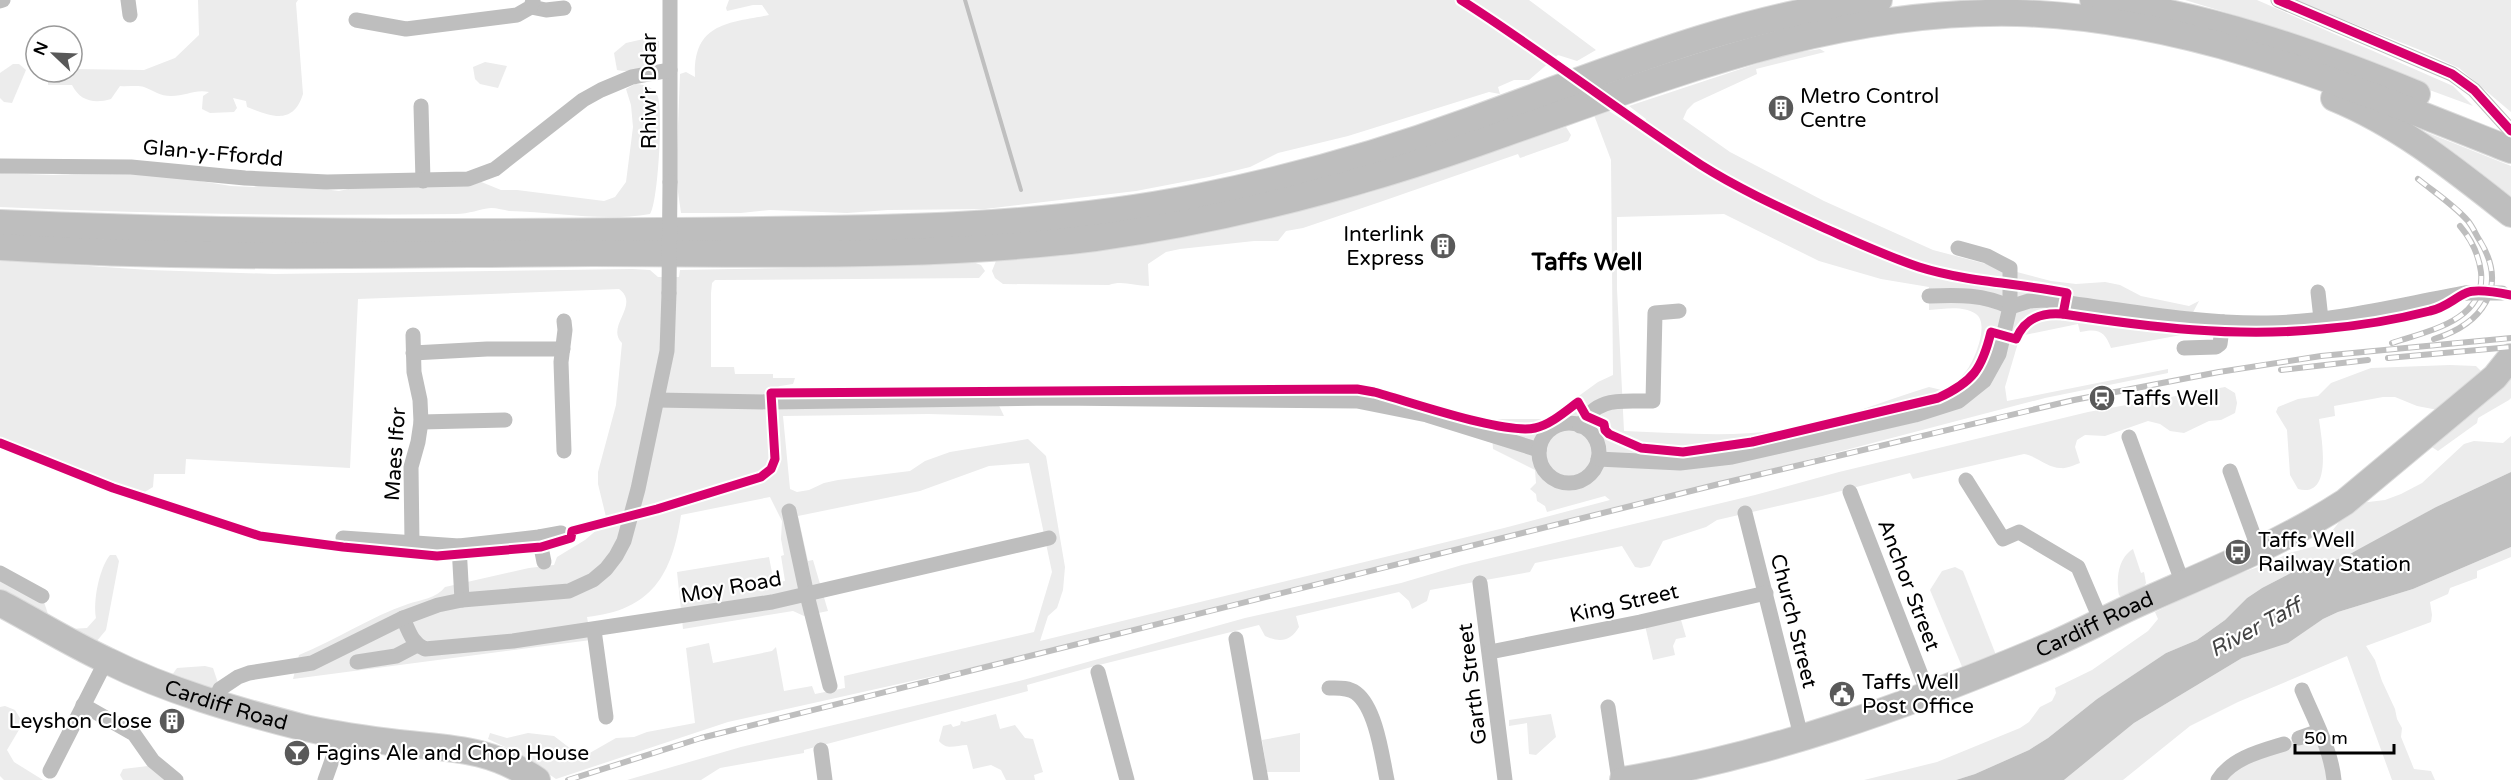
<svg xmlns="http://www.w3.org/2000/svg" width="2511" height="780" viewBox="0 0 2511 780" font-family="'Varela Round',sans-serif">
<style>
.green{fill:#ececec;fill-rule:evenodd}
.water{fill:#bfbfbf}
.lines{fill:none;stroke-linecap:round;stroke-linejoin:round}
.stream{stroke:#bfbfbf;stroke-width:4}
.primary-casing{stroke:#dbdbdb;stroke-width:28}
.trunk-casing{stroke:#dbdbdb;stroke-width:28}
.minor{stroke:#bebebe;stroke-width:15}
.primary{stroke:#bebebe;stroke-width:26}
.trunk{stroke:#bebebe;stroke-width:26}
.rail-casing{stroke:#bebebe;stroke-width:6}
.rail{stroke:#fff;stroke-width:4;stroke-dasharray:11;stroke-linecap:butt}
.minor-bridge{stroke:#bebebe;stroke-width:15}
.cycleway-casing{stroke:#fff;stroke-width:13}
.cycleway{stroke:#d6006c;stroke-width:9}
.labels{text-anchor:middle;stroke-width:4.5;stroke-linejoin:round;paint-order:stroke}
.street-label{font-size:21px;fill:#000;stroke:#fff}
.poi-label{font-size:21px;fill:#000;stroke:#fff;text-anchor:start}
.water-label{font-size:22px;font-style:italic;fill:#444;stroke:#fff}
.quarter-label{font-size:24px;font-weight:bold;fill:#000;stroke:#fff}
</style>
<rect width="100%" height="100%" fill="#fff"/>
<g class="green">
<path d="M198,0H298L296,3L303,94C293,125 273,117 247,107L246,101L233,98L237,108L234,112L210,113L202,109L203,96L209,92C195,89 186,96 171,96C160,96 154,91 144,87C138,85 127,87 120,86L111,99C94,104 80,101 72,85H48L47,72H72V69L144,70L175,58L199,35Z"/>
<path d="M729,0H1529L1596,50L1577,61L1558,55L1529,80H1514L1498,87L1500,94L1489,92L1348,136L1278,153L1250,167L1209,177L1136,191L985,209L888,210L847,213L770,210L741,213H681L676,178L680,74L686,72L695,77C693,24 726,23 769,15L762,5H753L727,11L726,8Z"/>
<polygon points="2185,0 2257,0 2453,86 2473,106 2375,70 2274,27"/>
<polygon points="2294,0 2511,0 2511,112 2459,68 2420,50"/>
<path d="M648,38L659,41C661,62 636,75 617,70L614,53L626,43Z"/>
<path d="M1820,49L1825,52L1756,69L1757,74L1694,103L1687,110L1683,119L1730,152L1824,201L1933,250L2051,281L2076,284L2105,282L2120,285L2141,296L2189,306L2199,301L2181,335L2111,348C2105,331 2098,328 2080,332L2078,324L2020,336L2005,387L2007,401L2168,369V373L2045,398L1796,463L979,666L728,722L556,779L520,754L488,739L490,733L507,738L528,733L554,736L579,755L588,754L616,738L634,737L647,732L695,723L686,648L709,643L713,663L772,651L776,647L784,691L812,686L815,694L845,688L844,676L1034,632L1052,572L1029,463L989,466L920,491L798,516L808,561L813,560L828,611L804,616L793,611L683,629L677,572L769,557L774,583L785,581L781,556L784,555L781,539L782,521L770,497L681,515C672,575 652,610 587,617L591,640L293,679L299,655C336,640 370,617 408,604C420,600 437,598 445,587L529,568L554,565L557,557L585,540L607,521L598,484V472L616,405L622,343C605,326 641,305 619,289L358,299L350,468L186,459L185,474H154L153,487L143,493L126,489L0,439V260L149,270L274,274L632,269L650,270L658,277H679L680,270L904,266L973,262L981,265L985,271L979,278L715,280L712,283L711,293V367H734L735,374H773V378H795L793,384L780,386L771,391L991,389L1004,416L928,414L783,416L790,489L797,492L809,490L824,483L838,480L910,471L925,461L950,452L1028,439L1046,456L1065,567L1063,590L1057,608L1048,616L1040,641L1504,528L1610,500L1605,496L1547,512L1545,506L1537,501L1536,494L1530,489L1536,483L1535,470L1493,449L1491,419H1547L1598,382L1613,375L1611,160L1594,115L1609,111L1636,128L1644,126L1646,119L1629,106L1783,55ZM1724,214L1819,261L1881,279L1929,287V310C1944,309 1963,305 1976,314C1989,323 1976,356 1969,367C1963,376 1954,384 1946,391L1929,387C1883,401 1837,421 1789,429C1735,438 1678,433 1624,431L1617,289V217Z"/>
<polygon points="485,62 507,66 498,88 480,84 475,79 473,67"/>
<polygon points="13,64 19,64 26,70 12,103 4,102 0,98 0,73"/>
<path d="M635,84C645,84 655,88 658,97C663,113 658,203 650,214C602,222 557,212 509,211C504,210 497,208 491,208C480,209 469,214 456,214C304,216 152,214 0,207V173L53,175L137,171L231,186L253,187L277,183L339,191L357,187L474,179L501,190H517L604,201L615,197L626,182L633,127L631,105L626,89Z"/>
<polygon points="2403,123 2511,166 2511,200"/>
<path d="M1566,127L1571,135L1568,141L1520,158L1518,154L1380,202L1303,228L1286,231L1278,241H1254L1180,249L1166,252L1148,264L1149,286C1134,286 1122,280 1109,285L1003,284L995,278L992,271L996,261L1035,257L1321,205L1368,193Z"/>
<path d="M2450,365L2476,366L2481,371L2438,410L2417,406L2395,397H2383L2334,406L2335,416L2319,419C2321,436 2334,499 2298,489L2290,475L2287,430L2276,412L2278,407L2298,399L2318,396L2331,383L2371,368Z"/>
<polygon points="2511,369 2511,398 2509,400 2478,418 2477,423 2438,451 2427,444"/>
<path d="M2225,387L2235,393L2237,403L2235,413L2221,420L2209,421L2184,433L2170,431L2160,424L2148,421L2105,436L2085,435L2077,440L2075,447L2080,463C2074,465 2066,469 2061,468C2047,468 2037,456 2024,454L1913,479L1910,473L1822,496L1717,520L1706,527L1663,541L1650,566L1641,568L1635,567L1622,546L1535,563L1530,572L1430,590L1427,601L1412,609L1409,601L1399,592L1296,616L1299,627C1291,641 1280,643 1265,636L1259,625L1095,666L1027,685L1028,691L804,750V753L720,768L701,780H627L741,747L1023,680L1245,618L1401,583L1462,565L1755,495L1839,472L2088,412Z"/>
<polygon points="2511,436 2511,472 2436,507 2363,548 2335,560 2320,560 2306,565 2262,588 2247,598 2225,620 2197,640 2166,653 2097,699 2048,738 2029,750 1975,774 1956,780 1864,780 1937,762 2020,728 2029,722 2040,707 2052,701 2056,693 2055,688 2092,670 2148,631 2158,619 2155,612 2226,578 2267,564 2289,553 2316,546 2325,540 2343,517 2360,503 2385,500 2401,494 2422,483 2464,444 2474,441 2503,443"/>
<polygon points="2511,547 2511,557 2477,571 2477,578 2450,588 2448,594 2430,602 2432,615 2431,622 2366,646 2375,660 2382,681 2395,709 2397,719 2402,728 2401,737 2414,769 2431,771 2435,780 2392,780 2347,656 2238,702 2190,726 2123,780 2064,780 2134,723 2242,658 2288,642 2323,619 2338,612 2413,589"/>
<path d="M2133,549L2141,573L2144,572L2146,583L2142,591L2124,599L2119,595C2116,579 2118,558 2133,549Z"/>
<path d="M110,555H116L119,561L106,630L96,642L0,603V573L44,602L48,614L70,629L87,628L96,618C93,601 99,569 110,555Z"/>
<polygon points="1955,567 1963,571 1996,655 1963,669 1930,590 1942,571"/>
<polygon points="1679,613 1686,637 1676,639 1673,646 1675,655 1653,660 1644,621"/>
<polygon points="205,666 213,668 220,689 214,702 165,685 177,668"/>
<polygon points="5,706 15,710 23,723 7,750 14,762 43,780 4,780 0,776 0,707"/>
<path d="M996,714L1000,729L1015,725L1025,738L1033,739L1043,772L1034,775L1035,780H1006L1001,770L991,765L973,769L967,745C956,745 947,751 939,741L943,726L951,724L953,727L960,725L961,721L965,722Z"/>
<polygon points="1551,714 1556,737 1536,755 1529,754 1527,723 1509,726 1509,720"/>
<polygon points="2319,731 2334,780 2218,780 2251,755"/>
<polygon points="1300,733 1300,772 1267,772 1262,740"/>
<polygon points="148,766 166,780 123,780 120,775 123,769"/>
</g>
<polygon class="water" points="2511,472 2511,547 2413,589 2338,612 2323,619 2288,643 2242,658 2134,723 2064,780 1956,780 1975,774 2029,750 2048,738 2097,699 2166,653 2197,640 2225,620 2247,598 2262,588 2306,565 2320,560 2335,560 2348,555 2436,507"/>
<g class="lines">
<polyline class="stream" points="965,0 1021,190"/>
<defs>
<g id="primary">
<path id="s1" d="M0,603C36,622 71,644 108,661C168,691 235,710 301,727C330,734 360,738 390,742C447,749 487,746 537,780"/>
<path id="s2" d="M1623,780C1769,756 1906,706 2042,649C2073,636 2103,620 2133,606C2204,574 2279,545 2345,502L2495,377L2511,357"/>
</g>
<g id="trunk">
<path d="M2093,0C2206,14 2312,51 2417,94"/>
<path d="M2334,98C2400,125 2455,170 2511,214"/>
<path d="M0,223C221,233 442,233 662,231C842,229 1021,232 1198,197C1288,179 1379,154 1466,122C1600,74 1737,15 1879,0"/>
<path d="M0,247C197,260 395,254 593,253C760,253 929,259 1095,238C1236,219 1373,181 1506,133C1675,74 1835,9 2017,13C2192,18 2351,87 2511,150"/>
</g>
</defs>
<use href="#primary" class="primary-casing"/>
<use href="#trunk" class="trunk-casing"/>
<g class="minor">
<polyline points="128,0 130,15"/>
<polyline points="670,0 670,182"/>
<polyline points="2278,0 2452,74 2474,90 2511,131"/>
<polyline points="0,1 3,0"/>
<polyline points="531,7 546,10 564,8"/>
<polyline points="356,20 406,29 517,15 531,7 533,0"/>
<polyline points="421,106 423,181"/>
<polyline points="0,166 131,167 245,178 327,182 468,179 495,169 583,100 601,90 632,77 670,70"/>
<polyline points="2318,292 2321,319"/>
<path d="M1929,296C1958,295 1983,294 2010,307L2029,301L2045,300C2119,309 2192,324 2267,323C2336,322 2399,305 2466,293"/>
<polyline points="2184,348 2216,347 2220,344 2223,322"/>
<polyline points="413,353 487,349 563,349"/>
<polyline points="657,400 771,402 1056,398 1357,401 1427,415 1539,450"/>
<polyline points="421,422 505,420"/>
<circle cx="1569" cy="453" r="30"/>
<path d="M1580,426C1599,395 1621,402 1653,401L1655,313L1679,311"/>
<polyline points="2129,437 2183,584"/>
<polyline points="564,451 561,362 565,330 564,321"/>
<polyline points="1598,459 1680,463 1732,457 1915,415 1959,401 1984,381 1999,354 2010,307 2010,268 1987,256 1958,248"/>
<polyline points="2230,471 2259,550"/>
<polyline points="1966,480 2003,539 2019,532 2078,567 2101,621"/>
<polyline points="1850,492 1928,693"/>
<polyline points="789,511 807,595 830,686"/>
<polyline points="1745,513 1802,740"/>
<polyline points="539,537 544,562"/>
<polyline points="343,538 459,546 539,537 561,533"/>
<polyline points="412,542 411,467 418,442 421,422 420,400 414,372 413,335"/>
<polyline points="459,546 462,600"/>
<polyline points="0,573 42,596"/>
<polyline points="1480,583 1505,780"/>
<path d="M403,618C409,632 412,643 425,649L513,641L772,602L1049,538"/>
<polyline points="594,630 606,717"/>
<polyline points="1236,639 1261,780"/>
<polyline points="1490,652 1640,622 1766,593"/>
<polyline points="357,662 396,656 417,645"/>
<polyline points="1098,672 1127,780"/>
<path d="M1329,688C1338,688 1348,687 1356,693C1376,708 1382,756 1387,780"/>
<path d="M2302,690C2314,719 2331,749 2334,780"/>
<polyline points="214,702 220,689 238,677 249,673 312,663 403,618 438,605 462,600 569,591 593,580 606,569 616,556 624,541 638,489 667,351 669,293"/>
<polyline points="83,705 134,734 153,761 176,780"/>
<polyline points="1608,707 1619,780"/>
<polyline points="2299,738 2319,731"/>
<polyline points="821,750 825,780"/>
<polyline points="50,771 106,661"/>
<polyline points="325,780 341,735"/>
<path d="M2218,780C2232,758 2261,751 2284,744"/>
</g>
<use href="#primary" class="primary"/>
<use href="#trunk" class="trunk"/>
<defs>
<g id="rail">
<path d="M2418,179C2434,192 2454,205 2468,221C2473,227 2476,235 2480,241C2509,288 2482,324 2434,339"/>
<path d="M2392,343C2427,331 2486,321 2481,272C2479,256 2471,239 2460,226"/>
<polyline points="2388,358 2511,347"/>
<polyline points="2281,370 2368,360"/>
<polyline points="568,780 701,738 1715,485 2074,400 2219,372 2321,356 2511,338"/>
</g>
</defs>
<use href="#rail" class="rail-casing"/>
<use href="#rail" class="rail"/>
<g class="minor-bridge">
<polyline points="669,293 670,182"/>
<polyline points="2466,293 2502,293"/>
</g>
<defs>
<g id="cycleway">
<path d="M1461,0C1543,52 1619,112 1701,165C1739,189 1781,208 1822,227C1854,241 1886,256 1919,267C1967,282 2018,283 2067,293L2063,314C2148,327 2236,338 2322,329C2358,326 2395,320 2430,311C2445,308 2453,299 2466,293C2476,288 2501,293 2511,295"/>
<polyline points="2278,0 2452,74 2474,90 2511,131"/>
<path d="M0,443L113,488L260,536L343,547L437,556L541,547L571,538L572,531L657,509L761,477L771,469L775,459L771,393L1357,389L1374,392C1408,401 1505,435 1535,428C1550,425 1566,411 1578,402L1586,416L1604,424L1605,430L1609,434L1641,448L1683,452L1752,442L1938,398C1973,382 1982,369 1991,332L2016,339C2025,318 2041,312 2063,314"/>
</g>
</defs>
<use href="#cycleway" class="cycleway-casing"/>
<use href="#cycleway" class="cycleway"/>
</g>
<defs>
<symbol id="building-disc" viewBox="-11 -11 22 22"><circle r="9.5" fill="#595959" stroke="#fff"/><path d="M-4-6H4V6H1V3H-1V6H-4ZM-2.5-4.3h1.7v1.8h-1.7ZM.8-4.3h1.7v1.8H.8ZM-2.5-1h1.7V.8h-1.7ZM.8-1h1.7V.8H.8Z" fill="#fff"/></symbol>
<symbol id="station-disc" viewBox="-11 -11 22 22"><circle r="9.5" fill="#595959" stroke="#fff"/><path d="M-3-6H3Q5-6 5-4V2Q5 4 3 4L4.5 6H3L1.5 4h-3L-3 6H-4.5L-3 4Q-5 4-5 2V-4Q-5-6-3-6ZM-3.5-4v3h7v-3ZM-3.5 1v1.5H-2V1ZM2 1v1.5H3.5V1Z" fill="#fff"/></symbol>
<symbol id="bus-disc" viewBox="-11 -11 22 22"><circle r="9.5" fill="#595959" stroke="#fff"/><path d="M-5-6H5V4H4V6H2V4H-2V6H-4V4H-5ZM-3.5-4V0h7V-4ZM-3.5 1.2v1.5H-2V1.2ZM2 1.2v1.5H3.5V1.2Z" fill="#fff"/></symbol>
<symbol id="civic-disc" viewBox="-11 -11 22 22"><circle r="9.5" fill="#595959" stroke="#fff"/><path d="M-.6-6.5H3V-4.5H.6V-3L4-1V1h2V6H-6V1h2V-1L-.6-3ZM-1.2 2.5V6h2.4V2.5Z" fill="#fff"/></symbol>
<symbol id="bar-disc" viewBox="-11 -11 22 22"><circle r="9.5" fill="#595959" stroke="#fff"/><path d="M-6-5H6L.8 .8V4.5H3.5V6h-7V4.5H-.8V.8Z" fill="#fff"/></symbol>
</defs>
<g fill-rule="evenodd">
<use href="#building-disc" x="1766" y="93" width="30" height="30"/>
<use href="#building-disc" x="1428" y="231" width="30" height="30"/>
<use href="#station-disc" x="2087" y="383" width="30" height="30"/>
<use href="#bus-disc" x="2223" y="537" width="30" height="30"/>
<use href="#civic-disc" x="1827" y="679" width="30" height="30"/>
<use href="#building-disc" x="157" y="706" width="30" height="30"/>
<use href="#bar-disc" x="282" y="738" width="30" height="30"/>
</g>
<g class="labels">
<g class="street-label">
<text transform="translate(649 91) rotate(-90)" y="7">Rhiw'r Ddar</text>
<text transform="translate(213 153) rotate(5)" y="7">Glan-y-Ffordd</text>
<text transform="translate(395 454) rotate(-86)" y="7">Maes Ifor</text>
<text transform="translate(1909 585) rotate(69)" y="7">Anchor Street</text>
<text transform="translate(731 587) rotate(-10)" y="7">Moy Road</text>
<text transform="translate(1624 603) rotate(-13)" y="7">King Street</text>
<text transform="translate(1794 621) rotate(76)" y="7">Church Street</text>
<text dy="7" stroke="none"><textPath href="#s2" startOffset="498">Cardiff Road</textPath></text>
<text transform="translate(1472 684) rotate(-97)" y="7">Garth Street</text>
<text dy="7" stroke="none"><textPath href="#s1" startOffset="249">Cardiff Road</textPath></text>
</g>
<g class="poi-label">
<text x="1800" y="103">Metro Control<tspan x="1800" dy="24">Centre</tspan></text>
<text x="1424" y="241" text-anchor="end">Interlink<tspan x="1424" dy="24">Express</tspan></text>
<text x="2122" y="405">Taffs Well</text>
<text x="2258" y="547">Taffs Well<tspan x="2258" dy="24">Railway Station</tspan></text>
<text x="1862" y="689">Taffs Well<tspan x="1862" dy="24">Post Office</tspan></text>
<text x="152" y="728" text-anchor="end">Leyshon Close</text>
<text x="316" y="760">Fagins Ale and Chop House</text>
</g>
<g class="water-label">
<text transform="translate(2255 627) rotate(-28)" y="8">River Taff</text>
</g>
<g class="quarter-label">
<text x="1587" y="270">Taffs Well</text>
</g>
</g>
<g transform="translate(54 54) rotate(293)"><circle r="28" fill="#ffffff" stroke="#999999" stroke-width="1.5"/>
<path d="M0-4.5L10 22L0 15L-10 22Z" fill="#595959"/>
<text y="-9" font-size="16" font-weight="bold" text-anchor="middle" fill="#000000">N</text>
</g>
<path d="M2295 744v9h99v-9" fill="none" stroke="#000000" stroke-width="3"/>
<text x="2304" y="744" font-size="18" fill="#000000" stroke="#ffffff" stroke-width="4.5" paint-order="stroke">50 m</text>
</svg>
